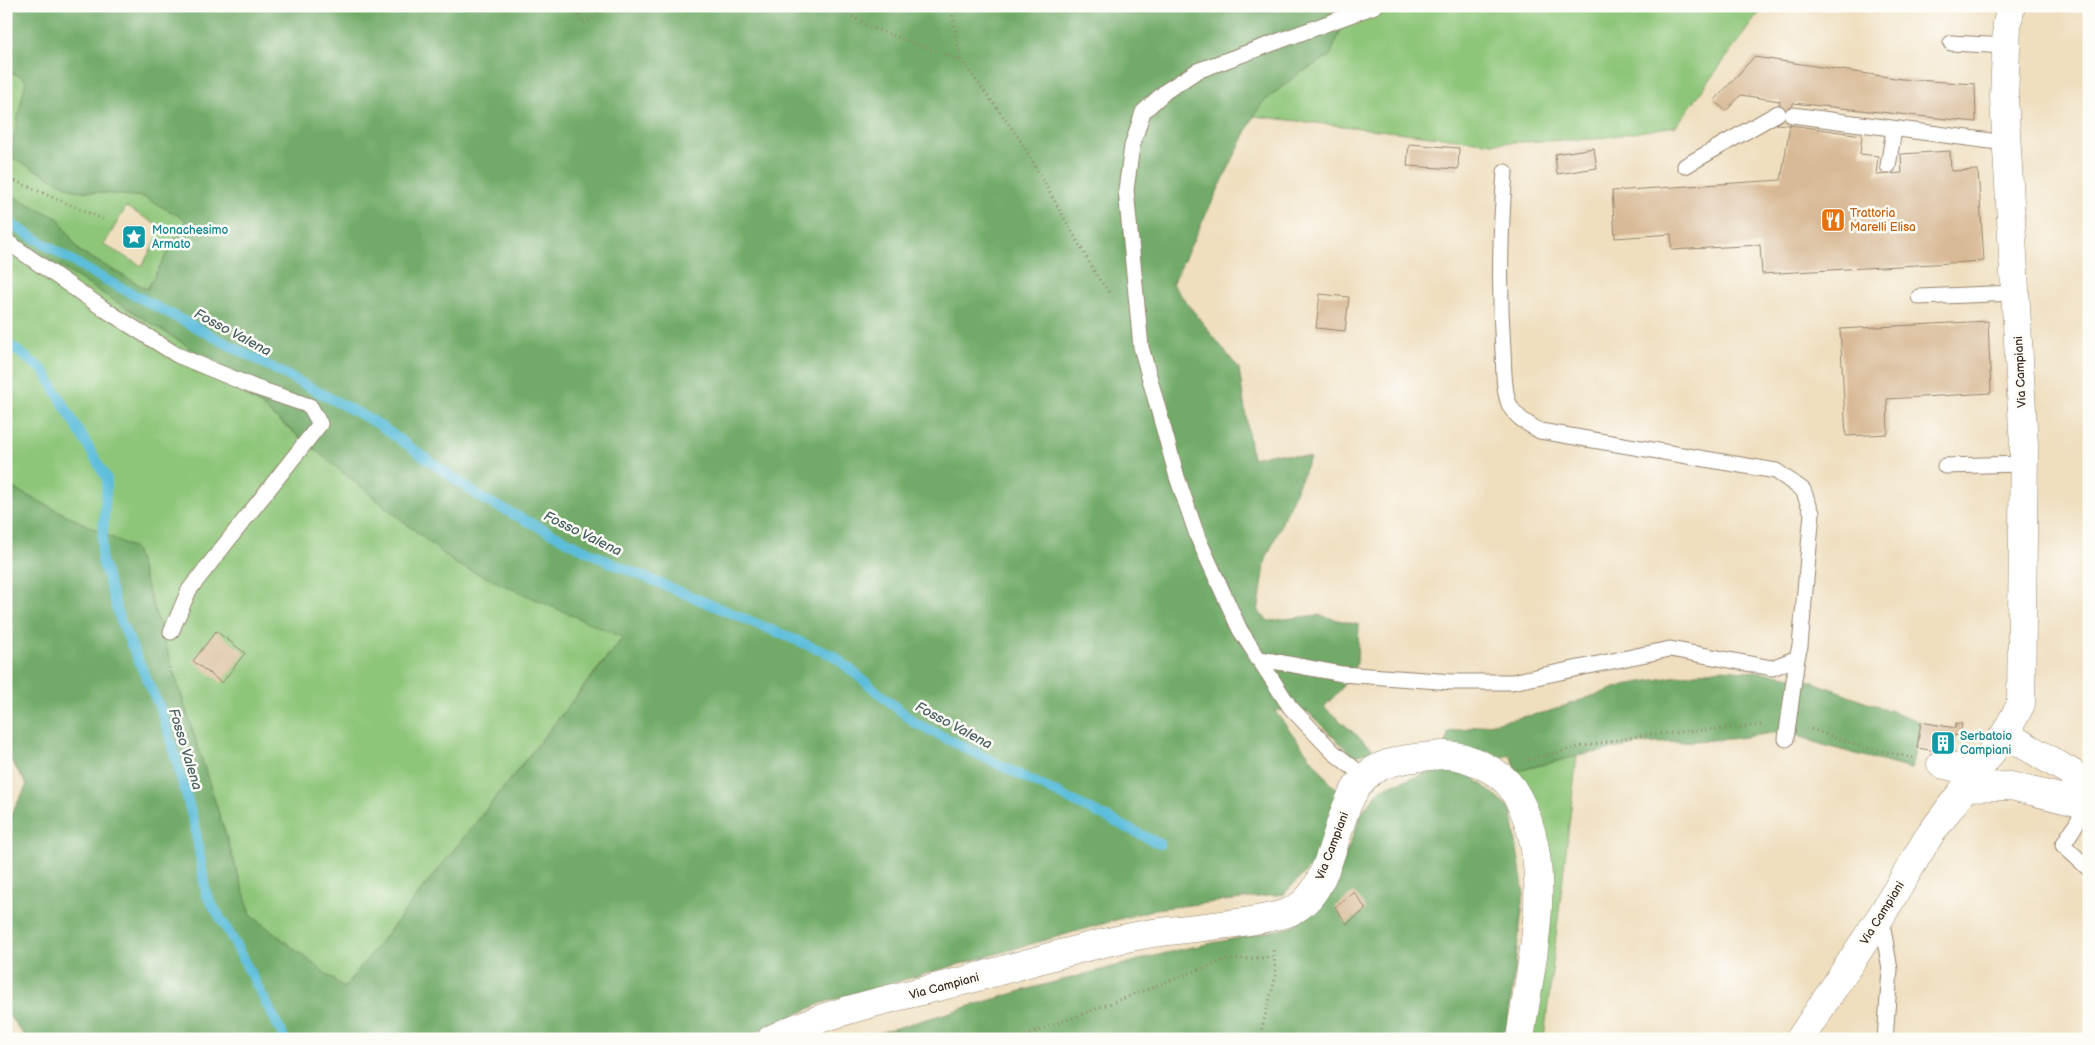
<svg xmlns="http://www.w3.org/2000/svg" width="2095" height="1045" viewBox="0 0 2095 1045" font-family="'Balsamiq Sans',sans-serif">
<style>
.green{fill:#8ec679;stroke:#64784c;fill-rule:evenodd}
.forest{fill:#72ab69;stroke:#566a44}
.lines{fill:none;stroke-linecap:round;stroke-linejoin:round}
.stream{stroke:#5dbedb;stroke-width:10}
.building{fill:#d8b995}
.service-casing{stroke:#95846e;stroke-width:17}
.minor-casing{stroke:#95846e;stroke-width:29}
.path{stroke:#95846e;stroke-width:3;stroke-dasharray:1 4;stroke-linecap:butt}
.service{stroke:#fff;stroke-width:15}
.minor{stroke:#fff;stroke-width:28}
.labels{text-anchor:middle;stroke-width:5;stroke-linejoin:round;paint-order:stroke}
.food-label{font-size:12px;fill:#c56008;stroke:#fdfcf7;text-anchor:start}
.culture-label{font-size:12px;fill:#0d838f;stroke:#fdfcf7;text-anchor:start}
.street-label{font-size:12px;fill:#3b2a1e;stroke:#fdfcf7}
.water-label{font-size:14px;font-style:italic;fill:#475e60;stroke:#fdfcf7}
</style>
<rect width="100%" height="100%" fill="#fdfcf7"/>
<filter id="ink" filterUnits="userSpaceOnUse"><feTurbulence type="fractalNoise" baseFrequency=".02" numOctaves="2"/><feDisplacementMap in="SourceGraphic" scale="10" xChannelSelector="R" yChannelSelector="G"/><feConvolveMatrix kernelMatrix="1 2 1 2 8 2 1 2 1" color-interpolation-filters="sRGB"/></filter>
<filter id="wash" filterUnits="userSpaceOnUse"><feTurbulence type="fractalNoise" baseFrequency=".0096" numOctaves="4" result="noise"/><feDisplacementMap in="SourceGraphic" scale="20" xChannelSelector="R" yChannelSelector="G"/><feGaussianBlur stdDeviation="1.12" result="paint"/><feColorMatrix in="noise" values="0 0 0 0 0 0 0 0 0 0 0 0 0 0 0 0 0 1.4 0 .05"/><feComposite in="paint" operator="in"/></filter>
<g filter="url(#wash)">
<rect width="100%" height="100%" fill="#efdfbf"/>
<g class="green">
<polygon points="1350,6 1764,6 1676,126 1594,139 1493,143 1254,116 1262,103 1298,74 1330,56"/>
<path d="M6,70L26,78L74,190L144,197L186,220L147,290L79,251L59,219L6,193ZM126,207L163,228L142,266L104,245Z"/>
<polygon points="6,233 186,345 456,564 623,637 344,988 251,915 135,549 6,485"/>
<polygon points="1577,756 1544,1039 1526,1039 1538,819 1517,771"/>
</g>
<g class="forest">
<polygon points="6,6 1350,6 1330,56 1298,74 1262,103 1254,116 1172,284 1239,369 1252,458 1275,453 1310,458 1266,559 1258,612 1269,621 1318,615 1359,625 1357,663 1340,690 1324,707 1375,751 1353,756 1308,712 1274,710 1331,784 1344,794 1321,857 1284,894 1155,909 822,1003 741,1039 27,1039 6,1012 6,824 27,785 6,753 6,485 135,549 251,915 344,988 623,638 456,564 186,345 6,233 6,193 59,219 79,251 147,289 186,220 144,197 74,190 10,157 26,79 6,70"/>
<polygon points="1720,669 1762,672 1805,679 1921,722 1911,769 1823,745 1786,731 1730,739 1640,744 1577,756 1517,771 1510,755 1487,761 1446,746 1448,732 1547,712 1624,685"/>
<polygon points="1442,768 1468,773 1511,809 1524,894 1506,1039 859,1039 1032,988 1178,950 1292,927 1330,894 1363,810 1382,788"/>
</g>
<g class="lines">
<g class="stream">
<polyline points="6,221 91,272 375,422 483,499 611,563 834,656 915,723 1160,844"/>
<polyline points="6,342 44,371 107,479 101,558 121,622 163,715 195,826 206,894 232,938 285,1039"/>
</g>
</g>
<g id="blocks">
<g class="building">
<polygon points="1754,57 1902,79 1975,84 1976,122 1793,103 1790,125 1776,124 1780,101 1741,95 1726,111 1714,101"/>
<polygon points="1790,125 1862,135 1860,154 1878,156 1876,175 1902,173 1901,154 1950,151 1951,171 1978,170 1984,261 1762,274 1760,245 1672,250 1671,234 1615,238 1612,191 1781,180"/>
<polygon points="1409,144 1459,148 1458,169 1407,166"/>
<polygon points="1594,148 1597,168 1557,174 1555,154"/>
<polygon points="1320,294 1349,297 1345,331 1316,328"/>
<polygon points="1988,321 1991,393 1887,399 1888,434 1846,436 1840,329"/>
<polygon points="216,631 245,653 222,683 193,661"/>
<polygon points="1921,722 1955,728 1956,723 1962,724 1960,736 1954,735 1951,753 1917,748"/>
<polygon points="1354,892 1366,909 1347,924 1335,907"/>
</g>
</g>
</g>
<g filter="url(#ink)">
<use href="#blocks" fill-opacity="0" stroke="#95846e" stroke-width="1"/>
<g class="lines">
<defs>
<g id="service">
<polyline points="1951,43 2006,46"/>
<polyline points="1792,115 2006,143"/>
<polyline points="1685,166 1778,113"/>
<polyline points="1888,166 1894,130"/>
<polyline points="6,241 104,309 177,355 254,387 310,406 320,424 189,590 171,632"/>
<polyline points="1919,297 2015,293"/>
<polyline points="1945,466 2024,464"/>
<path d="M1256,658L1342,674L1452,682H1512L1670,649L1772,668L1797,658L1800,646L1812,513L1803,490L1776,471L1540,431C1528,424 1515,417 1509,404C1503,388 1504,368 1503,351C1499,291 1500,232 1505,172"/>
<polyline points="1786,739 1797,658"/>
<polyline points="1365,777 1333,752 1290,707 1240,630 1198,538 1177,477 1141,347 1126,190 1132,146 1143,112 1166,91 1197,71 1375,6"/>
<polyline points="2088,805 2063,845 2089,869"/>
<polyline points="1881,916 1890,970 1885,1039"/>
</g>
<g id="minor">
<polyline points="2005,734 2072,773 2089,806"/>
<polyline points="1941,764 1976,772"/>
<polyline points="1965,787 2011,786 2088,805"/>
<path d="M771,1039C831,1010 899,997 963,981C1024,965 1085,945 1147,934C1192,927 1236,926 1280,915C1338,902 1329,812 1365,777C1383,759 1419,757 1444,755C1465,754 1500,771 1512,788C1559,860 1531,959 1520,1039"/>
<polyline points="1800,1039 1881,916 1929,836 2005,734 2021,704 2024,446 2004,98 2007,24 2011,6"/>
</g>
</defs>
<use href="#service" class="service-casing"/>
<use href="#minor" class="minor-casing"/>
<g class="path">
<polyline points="574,6 583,23 612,6"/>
<polyline points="835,6 870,27 960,60"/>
<polyline points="957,6 953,16 961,60 1019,138 1097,276 1111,295"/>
<polyline points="6,177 103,219"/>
<polyline points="1811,729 1859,746 1913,758"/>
<polyline points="1528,760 1579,747 1646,735 1764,725"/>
<polyline points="1016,1039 1225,960 1273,957"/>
<polyline points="1259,1039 1276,975 1273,947"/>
</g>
<use href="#service" class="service"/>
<use href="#minor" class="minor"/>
</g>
</g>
<defs>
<symbol id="restaurant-square" viewBox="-11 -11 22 22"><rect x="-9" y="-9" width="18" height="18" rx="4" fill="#e8710a" stroke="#fdfcf7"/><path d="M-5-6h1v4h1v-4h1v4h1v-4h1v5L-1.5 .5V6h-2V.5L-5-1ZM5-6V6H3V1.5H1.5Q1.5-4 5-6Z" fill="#fff"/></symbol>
<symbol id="sight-square" viewBox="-11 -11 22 22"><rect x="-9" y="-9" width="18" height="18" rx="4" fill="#0f9aa8" stroke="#fdfcf7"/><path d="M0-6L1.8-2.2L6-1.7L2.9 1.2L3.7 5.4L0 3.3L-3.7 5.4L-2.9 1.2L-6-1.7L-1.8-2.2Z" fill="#fff"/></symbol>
<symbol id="building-square" viewBox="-11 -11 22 22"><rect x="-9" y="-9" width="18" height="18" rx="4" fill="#0f9aa8" stroke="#fdfcf7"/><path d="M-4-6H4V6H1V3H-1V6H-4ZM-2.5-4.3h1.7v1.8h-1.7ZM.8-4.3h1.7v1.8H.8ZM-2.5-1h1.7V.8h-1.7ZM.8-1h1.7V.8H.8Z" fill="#fff"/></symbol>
</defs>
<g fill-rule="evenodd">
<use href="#restaurant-square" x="1819" y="206" width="28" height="28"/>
<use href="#sight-square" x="120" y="223" width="28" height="28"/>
<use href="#building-square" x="1929" y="729" width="28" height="28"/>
</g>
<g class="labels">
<g class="food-label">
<text x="1850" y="217">Trattoria<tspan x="1850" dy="14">Marelli Elisa</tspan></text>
</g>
<g class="culture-label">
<text x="152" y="234">Monachesimo<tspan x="152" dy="14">Armato</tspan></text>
<text x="1960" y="740">Serbatoio<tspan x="1960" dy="14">Campiani</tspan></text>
</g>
<g class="street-label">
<text transform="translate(2020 372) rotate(-93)" y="4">Via Campiani</text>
<text transform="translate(1332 846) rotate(-69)" y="4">Via Campiani</text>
<text transform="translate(1882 913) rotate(-58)" y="4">Via Campiani</text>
<text transform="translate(944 986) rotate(-15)" y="4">Via Campiani</text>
</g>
<g class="water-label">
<text transform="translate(233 332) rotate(28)" y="5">Fosso Valena</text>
<text transform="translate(583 533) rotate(26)" y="5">Fosso Valena</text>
<text transform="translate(954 725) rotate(28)" y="5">Fosso Valena</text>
<text transform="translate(186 749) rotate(73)" y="5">Fosso Valena</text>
</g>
</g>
<rect width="2095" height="1045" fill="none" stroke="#fdfcf7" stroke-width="25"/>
</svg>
